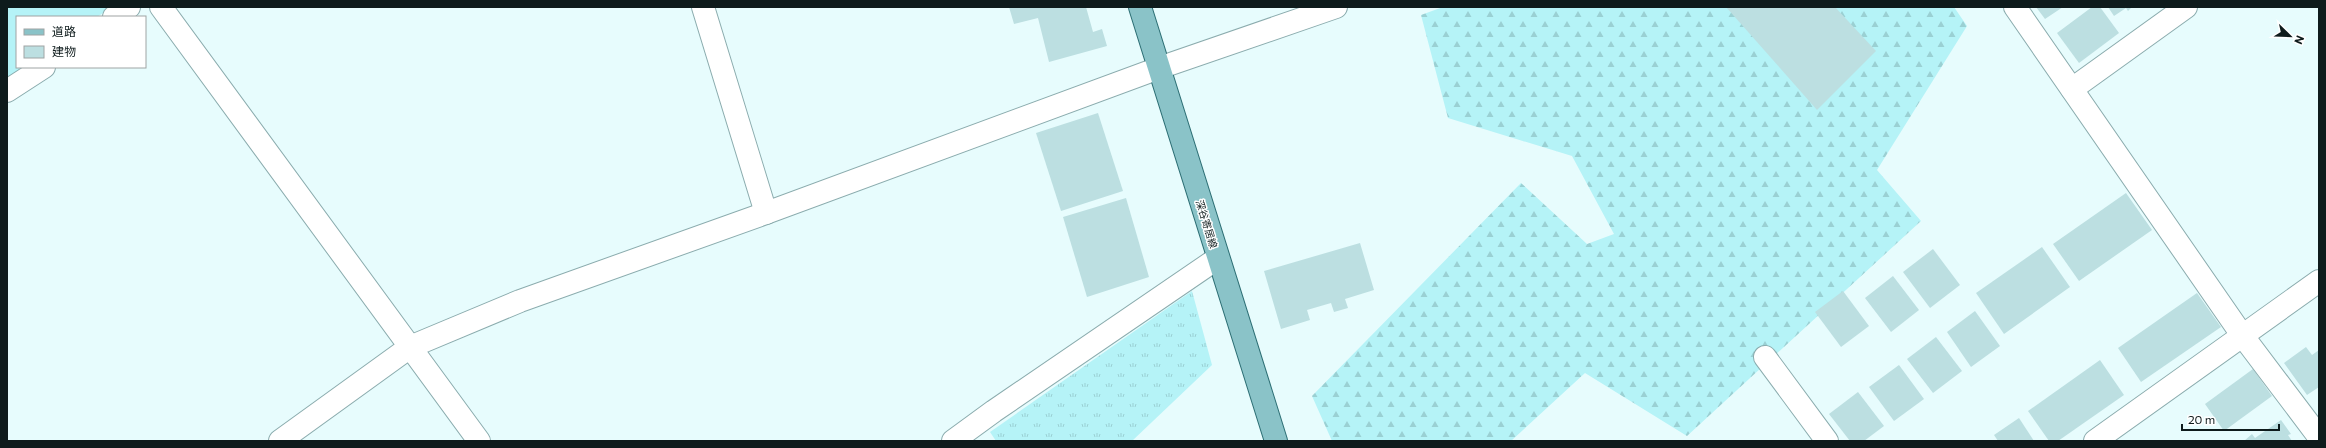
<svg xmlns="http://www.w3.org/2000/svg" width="2326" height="448" viewBox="0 0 2326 448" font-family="Commissioner,'Noto Sans JP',sans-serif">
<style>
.grass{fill:url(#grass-tufts)}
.forest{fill:url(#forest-firs)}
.park{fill:#b5f3f7}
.building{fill:#bcdfe1}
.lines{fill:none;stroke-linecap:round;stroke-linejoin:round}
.minor-casing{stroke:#8bacae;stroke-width:24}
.tertiary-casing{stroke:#8bacae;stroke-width:24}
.primary-casing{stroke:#2c6e74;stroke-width:24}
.minor{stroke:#fff;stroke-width:22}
.tertiary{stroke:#fff;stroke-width:22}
.primary{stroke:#8ac3c8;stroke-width:22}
.labels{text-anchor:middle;stroke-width:3;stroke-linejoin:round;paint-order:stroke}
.street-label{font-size:10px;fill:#0e1b1c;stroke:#fff}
</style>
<defs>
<pattern id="grass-tufts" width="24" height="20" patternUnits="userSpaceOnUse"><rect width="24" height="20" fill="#b5f3f7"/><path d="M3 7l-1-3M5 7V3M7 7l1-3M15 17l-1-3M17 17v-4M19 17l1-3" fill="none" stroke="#9ad0d3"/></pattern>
<pattern id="forest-firs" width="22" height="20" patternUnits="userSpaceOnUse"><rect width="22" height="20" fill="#b5f3f7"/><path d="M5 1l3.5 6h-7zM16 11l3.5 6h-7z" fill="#9ad0d3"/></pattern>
</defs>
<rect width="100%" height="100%" fill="#e7fcfd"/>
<polygon class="grass" points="1192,291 1212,365 1132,441 996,441 990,432"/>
<polygon class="forest" points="1443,7 1954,7 1967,26 1877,170 1921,221 1687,436 1585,373 1511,441 1332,441 1312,396 1521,183 1587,244 1614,234 1572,156 1448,118 1421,15"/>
<polygon class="park" points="7,7 112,7 97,17 17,17 17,67 25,67 7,79"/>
<g class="building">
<polygon points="1009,7 1086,7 1093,32 1102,29 1107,46 1049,62 1038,18 1014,24"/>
<polygon points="1726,7 1835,7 1876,51 1817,110"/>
<polygon points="2036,7 2063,7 2045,19"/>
<polygon points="2092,7 2100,7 2119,33 2079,63 2057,33"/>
<polygon points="2108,7 2132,7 2128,11 2126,8 2114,16"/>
<polygon points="1098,113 1123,191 1061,211 1036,133"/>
<polygon points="2126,193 2152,230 2079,281 2053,244"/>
<polygon points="1126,198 1149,277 1087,297 1063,217"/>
<polygon points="1360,243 1374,290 1345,299 1348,308 1334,312 1331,303 1307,310 1310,320 1281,329 1264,271"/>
<polygon points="2042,247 2070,287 2004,334 1976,293"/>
<polygon points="1933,249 1960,285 1930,308 1903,272"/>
<polygon points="1893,276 1919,310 1891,332 1865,298"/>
<polygon points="1843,291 1869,326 1841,347 1815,312"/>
<polygon points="2197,293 2221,327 2141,382 2118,348"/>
<polygon points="1975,311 2000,346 1971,367 1947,332"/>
<polygon points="1936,337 1962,371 1933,393 1907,359"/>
<polygon points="2306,347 2312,355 2319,350 2319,387 2307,395 2284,363"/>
<polygon points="2100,360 2124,395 2058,441 2049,441 2028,411"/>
<polygon points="1899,365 1924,399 1894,421 1869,387"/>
<polygon points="2253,369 2272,396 2224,431 2205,404"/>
<polygon points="1858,392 1884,426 1864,441 1850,441 1829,414"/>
<polygon points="2019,418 2034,441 1998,441 1994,435"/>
<polygon points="2281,420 2291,434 2288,435 2292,441 2244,441 2252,434 2255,438"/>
</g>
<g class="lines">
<defs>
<g id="minor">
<polyline points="161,7 479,441"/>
<polyline points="703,7 766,213"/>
<polyline points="2015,7 2242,335 2319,437"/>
<polyline points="114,17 129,7"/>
<polyline points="2072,89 2186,7"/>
<polyline points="7,91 44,67"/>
<polyline points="1765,357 1827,441"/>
<polyline points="280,441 410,347"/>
<polyline points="953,441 994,411 1218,258"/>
<polyline points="2095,441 2319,281"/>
</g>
<polyline id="tertiary" points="410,347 520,301 766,213 1159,68 1336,7"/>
<polyline id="primary" points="1140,7 1276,441"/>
</defs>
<use href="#minor" class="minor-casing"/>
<use href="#tertiary" class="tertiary-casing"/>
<use href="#primary" class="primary-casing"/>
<use href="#minor" class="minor"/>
<use href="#tertiary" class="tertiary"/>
<use href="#primary" class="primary"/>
</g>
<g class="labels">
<g class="street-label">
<text transform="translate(1207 224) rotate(73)" y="4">深谷寄居線</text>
</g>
</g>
<rect width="2326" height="448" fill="none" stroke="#0e1b1c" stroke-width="16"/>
<rect x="16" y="16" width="130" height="52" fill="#ffffff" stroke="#9fa4a4"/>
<rect x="24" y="29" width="20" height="6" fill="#8ac3c8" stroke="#9fa4a4"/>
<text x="52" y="36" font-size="12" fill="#0e1b1c">道路</text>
<rect x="24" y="46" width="20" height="12" fill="#bcdfe1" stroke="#9fa4a4"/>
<text x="52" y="56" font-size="12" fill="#0e1b1c">建物</text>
<g transform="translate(2290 36) rotate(113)" stroke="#ffffff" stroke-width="3" paint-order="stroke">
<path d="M0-3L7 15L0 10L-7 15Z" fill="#0e1b1c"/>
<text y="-6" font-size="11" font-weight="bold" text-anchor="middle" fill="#0e1b1c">N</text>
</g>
<path d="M2182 424v6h97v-6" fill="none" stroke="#0e1b1c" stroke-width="2"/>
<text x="2188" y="424" font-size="12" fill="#0e1b1c" stroke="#ffffff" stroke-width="3" paint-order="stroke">20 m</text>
</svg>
